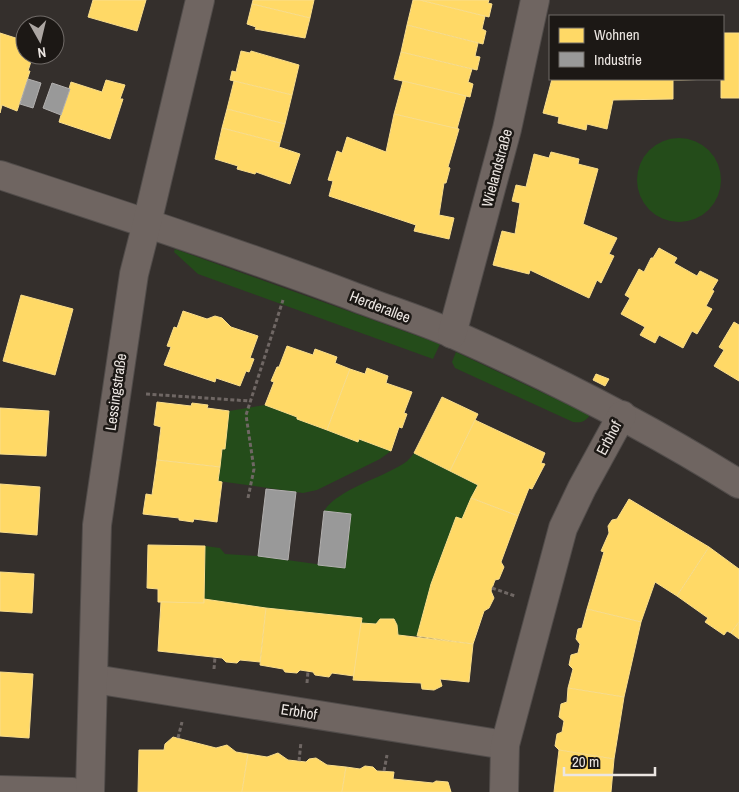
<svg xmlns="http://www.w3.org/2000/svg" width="739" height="792" viewBox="0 0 739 792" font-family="'Archivo Narrow',sans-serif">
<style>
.green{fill:#244c1a}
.homes{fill:#ffd966;stroke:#f9dd8b}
.industry{fill:#999;stroke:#b2b0af}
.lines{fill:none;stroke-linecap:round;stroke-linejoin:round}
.street-casing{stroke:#514c4a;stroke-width:30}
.path{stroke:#6f6764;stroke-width:3;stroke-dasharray:4 2.5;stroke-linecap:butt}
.street{stroke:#6f6561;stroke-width:28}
.labels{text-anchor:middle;stroke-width:5;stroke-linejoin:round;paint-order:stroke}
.street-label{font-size:15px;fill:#ece6e2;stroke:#1c1815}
</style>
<rect width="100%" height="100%" fill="#342f2c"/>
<g class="green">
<circle cx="679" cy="180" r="42"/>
<polygon points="175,249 440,344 433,359 198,274 174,252"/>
<path d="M456,352L590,415C585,422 581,423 573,422L455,368L452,362Z"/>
<polygon points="265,405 297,417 297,419 358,442 359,439 391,451 380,459 317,490 303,493 218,481 222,449 225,449 229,411"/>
<path d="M414,453L478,485L462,519L417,636L398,635L397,625L394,619H380L376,624L361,623L204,599L205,546L220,548L225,554L258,556L345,568L351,514L324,511C337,490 381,478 403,464C407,462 411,457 414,453Z"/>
</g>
<g class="homes">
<polygon points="93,0 146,0 137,31 88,17"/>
<polygon points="253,0 314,0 310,18 252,4"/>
<polygon points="413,0 420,0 485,16 482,29 486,31 483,44 407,25"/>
<polygon points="420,0 489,0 488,3 492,4 489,17"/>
<polygon points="252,4 310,18 305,38 255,29 256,27 247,24"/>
<polygon points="407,25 478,43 475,56 480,57 477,70 401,52"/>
<polygon points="0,33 25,41 25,55 33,55 28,71 30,71 17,111 2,105 0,113"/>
<polygon points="723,33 739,33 739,98 721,98 721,79 713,79 723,79"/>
<polygon points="241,51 250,53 251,51 299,65 292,95 230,80 232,71 236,72"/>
<polygon points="401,52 472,69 468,82 473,84 470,97 394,79"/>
<polygon points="552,79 681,79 681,80 673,80 673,99 613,100 607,129 587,124 586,130 558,123 559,117 543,113"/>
<polygon points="681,79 713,79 681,80"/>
<polygon points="106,80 125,85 120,99 123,99 110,139 59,122 71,82 102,92"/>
<polygon points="234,81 292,95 285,124 227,109"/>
<polygon points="403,81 466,96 457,129 394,114"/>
<polygon points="227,109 285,124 280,143 222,128"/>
<polygon points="394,114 459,129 448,167 450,168 446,183 444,183 439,215 454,218 449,239 414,231 416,225 329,196 333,181 328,180 337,151 342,153 347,137 386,152"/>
<polygon points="222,128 280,143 279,147 300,154 290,184 256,172 255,174 237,169 238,166 215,159"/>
<polygon points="551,152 579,159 578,164 598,169 583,224 617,238 609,254 614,256 601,283 597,280 589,298 530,270 529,274 493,265 502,231 515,234 520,203 512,201 516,185 526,187 534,154 549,158"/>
<polygon points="659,248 677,258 674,263 697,276 700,271 718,280 712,290 714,291 706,306 712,309 697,334 692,331 683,348 659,335 655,343 640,335 645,327 621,314 630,298 625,295 639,269 644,272 651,258 653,258"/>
<polygon points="21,295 73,309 55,375 3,361"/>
<polygon points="183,311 207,319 215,316 222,318 231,327 258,336 250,358 254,359 249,372 246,371 240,386 216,378 215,382 164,365 171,347 167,346 174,327 177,328"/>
<polygon points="734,322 739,325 739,381 714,366 724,350 719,347"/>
<polygon points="287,346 313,355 315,349 337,357 335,363 350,369 327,430 297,419 297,417 265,405 274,382 271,381 277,367 279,367"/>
<polygon points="367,368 388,376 386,383 412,392 404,413 407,414 402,428 399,427 391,451 359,439 358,442 327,430 350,369 365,374"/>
<polygon points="596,374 609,379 605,386 593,380"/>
<polygon points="442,397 478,414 450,471 414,453"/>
<polygon points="157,402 191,406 192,403 208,405 207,408 229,411 225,449 222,449 220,467 157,460 161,427 154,425"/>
<polygon points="0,408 49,411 46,456 0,454"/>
<polygon points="475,420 545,453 541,463 545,464 532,489 529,488 518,516 471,498 478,485 450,471"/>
<polygon points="157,460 220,467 218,481 222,482 217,522 194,519 193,522 179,520 179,518 143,514 146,494 152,495"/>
<polygon points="0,484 40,487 37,535 0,532"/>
<polygon points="471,498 518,516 501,562 504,567 499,579 495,580 491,591 494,598 489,608 484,611 473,644 417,636 431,584 456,517 462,519"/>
<polygon points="629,499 709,547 677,596 655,582 641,622 587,609 604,552 601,551 609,533 608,526 612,520 617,519"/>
<polygon points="148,545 205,546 204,603 158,602 158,589 147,588"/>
<polygon points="709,547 739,569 739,622 731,633 727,631 724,635 705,622 708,618 677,596"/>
<polygon points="0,572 34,574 32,613 0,611"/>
<polygon points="204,599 266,608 260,662 240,660 237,663 226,662 222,658 158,651 161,602 204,603"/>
<polygon points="266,608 362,618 354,676 332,673 329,677 315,675 313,672 300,670 297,673 285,672 283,669 260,665"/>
<polygon points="587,609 641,622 624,697 568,688 573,669 569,665 571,655 578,653 580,644 576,639 578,629 582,628"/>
<polygon points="380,619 394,619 397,625 398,635 473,644 469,682 440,679 442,686 434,690 422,689 421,683 353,680 361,623 376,624"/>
<polygon points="739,622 739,639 731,633"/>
<polygon points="0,672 33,674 29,738 0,736"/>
<polygon points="568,688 624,697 614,759 559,750 555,746 557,734 562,732 564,721 559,717 561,704 567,702"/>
<polygon points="173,737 216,748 227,745 236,752 248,754 242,792 138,792 139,750 164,750 165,744"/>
<polygon points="559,750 614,759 611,792 554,792"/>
<polygon points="278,753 288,760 306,762 309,759 316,758 327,765 346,767 342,792 242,792 248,754 267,757"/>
<polygon points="365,766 373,767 377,771 394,772 393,779 433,783 436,781 448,782 451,792 342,792 346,767 360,769"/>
</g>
<g class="industry">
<polygon points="28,79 41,83 33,108 20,104"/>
<polygon points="52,83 70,89 61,115 43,108"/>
<polygon points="266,489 296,492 288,560 258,556"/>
<polygon points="324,511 351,514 345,568 318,565"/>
</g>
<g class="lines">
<defs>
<g id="street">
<path d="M0,175C116,213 233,251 347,294C382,308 419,319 453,334C552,378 648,427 739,484"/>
<polyline points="452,334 507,129 535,0"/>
<polyline points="94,679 505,745"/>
<polyline points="0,790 72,792"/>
<polyline points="90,792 97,525 134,274 147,223 200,0"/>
<polyline points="504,792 505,745 563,528 582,488 622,415"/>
</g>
</defs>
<use href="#street" class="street-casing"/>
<g class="path">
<polyline points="146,394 250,401"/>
<polyline points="248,498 254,469 246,415 283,300"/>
<polyline points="492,588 515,596"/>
<polyline points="214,669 215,657"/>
<polyline points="307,683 308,671"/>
<polyline points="178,738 182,722"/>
<polyline points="299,761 301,742"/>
<polyline points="384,771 387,755"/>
</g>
<use href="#street" class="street"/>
</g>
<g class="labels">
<g class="street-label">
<text transform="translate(497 168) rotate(-75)" y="5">Wielandstraße</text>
<text transform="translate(380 307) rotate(21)" y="5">Herderallee</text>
<text transform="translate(116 392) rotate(-82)" y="5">Lessingstraße</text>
<text transform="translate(609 438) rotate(-62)" y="5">Erbhof</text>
<text transform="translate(299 712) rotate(9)" y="5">Erbhof</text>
</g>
</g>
<rect x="549" y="15" width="175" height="65" fill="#1c1815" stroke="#6f6a67"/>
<rect x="559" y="28" width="25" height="15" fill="#ffd966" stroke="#6f6a67"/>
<text x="594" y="40" font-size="15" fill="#ece6e2">Wohnen</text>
<rect x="559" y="52" width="25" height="15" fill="#999999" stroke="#6f6a67"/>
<text x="594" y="65" font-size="15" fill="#ece6e2">Industrie</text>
<g transform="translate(40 40) rotate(172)"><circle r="24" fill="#1c1815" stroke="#6f6a67"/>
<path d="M0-4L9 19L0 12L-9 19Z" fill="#aca6a2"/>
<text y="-8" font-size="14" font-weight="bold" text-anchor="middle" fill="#ece6e2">N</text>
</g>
<path d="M564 767v8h91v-8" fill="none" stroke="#ece6e2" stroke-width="2.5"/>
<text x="572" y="767" font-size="15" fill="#ece6e2" stroke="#1c1815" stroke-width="4" paint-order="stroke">20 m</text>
</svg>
